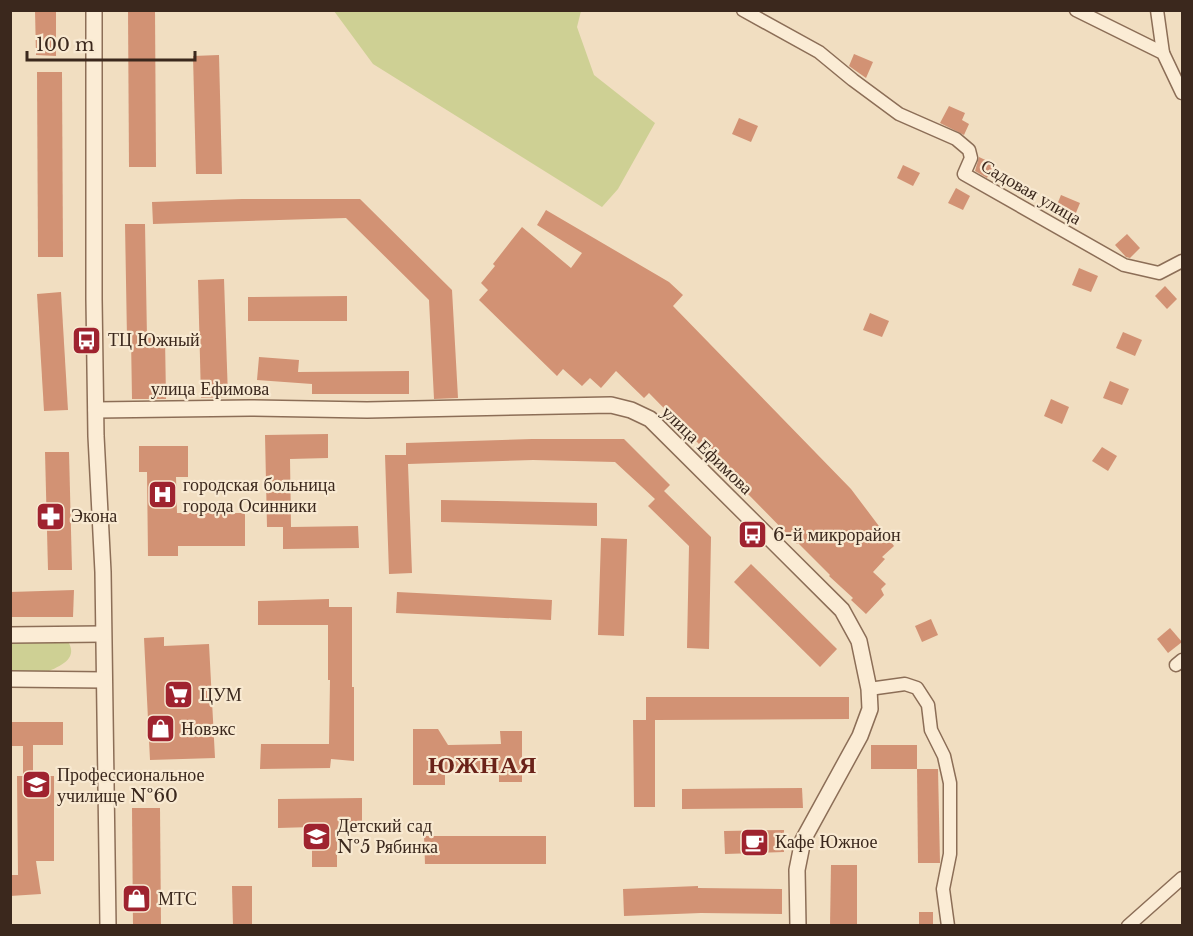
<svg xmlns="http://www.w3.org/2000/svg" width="1193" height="936" viewBox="0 0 1193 936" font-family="'Libre Baskerville',serif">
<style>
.green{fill:#ced094}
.building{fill:#d29274}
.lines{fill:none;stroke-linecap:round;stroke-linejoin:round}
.minor-casing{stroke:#8c6e57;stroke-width:15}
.tertiary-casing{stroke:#8c6e57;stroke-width:18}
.minor{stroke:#fbecd5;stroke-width:12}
.tertiary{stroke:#fbecd5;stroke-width:15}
.labels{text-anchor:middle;stroke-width:4.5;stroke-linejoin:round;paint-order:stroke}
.street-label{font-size:18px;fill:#3b281d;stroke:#f8e9d1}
.poi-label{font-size:18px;fill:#3b281d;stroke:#f8e9d1;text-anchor:start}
.district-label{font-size:24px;font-weight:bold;letter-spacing:1.5px;fill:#6a2219;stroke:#f8e9d1}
</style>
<rect width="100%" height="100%" fill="#f1dec1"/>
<g class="green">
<polygon points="334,11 581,11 577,27 594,75 655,123 618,189 602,207 373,64"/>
<path d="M10,640H67C79,657 63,665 49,671C42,673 47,673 40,674C30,674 20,674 11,674Z"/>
</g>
<g class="building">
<polygon points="35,10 56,10 56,56 36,55"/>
<polygon points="128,10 155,10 156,167 129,167"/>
<polygon points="854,54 873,62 866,78 849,66"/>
<polygon points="219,55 222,174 196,174 193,56"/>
<polygon points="37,72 62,72 63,257 38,257"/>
<polygon points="949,106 965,113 962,120 969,124 964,135 940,123"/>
<polygon points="739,118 758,126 751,142 732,134"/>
<polygon points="979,157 994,164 987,178 975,171"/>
<polygon points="903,165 920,173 913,186 897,178"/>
<polygon points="956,188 970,196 963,210 948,203"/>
<polygon points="1061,195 1080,203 1073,220 1054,212"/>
<polygon points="242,199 360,199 452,290 458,398 434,399 429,300 346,218 153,224 152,202"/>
<polygon points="546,210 669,282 683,295 673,306 851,489 894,546 882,557 885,559 873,572 886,584 881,589 884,595 866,614 851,600 853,598 829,576 830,575 798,543 797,544 649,393 644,398 616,371 601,388 590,378 582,386 563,369 557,376 479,300 488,290 481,283 495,266 493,264 522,227 571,268 582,253 537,225"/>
<polygon points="125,224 145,224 147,338 165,337 166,399 132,399 131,338 127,338"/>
<polygon points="1127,234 1140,248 1130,258 1126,257 1115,245"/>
<polygon points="1079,268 1098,276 1091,292 1072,285"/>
<polygon points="224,279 228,397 201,398 198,280"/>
<polygon points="1165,286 1177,299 1167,309 1155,296"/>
<polygon points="61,292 68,410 44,411 37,294"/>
<polygon points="347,296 347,321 248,321 248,297"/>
<polygon points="870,313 889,321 882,337 863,330"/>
<polygon points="1123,332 1142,340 1135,356 1116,348"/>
<polygon points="259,357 299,360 298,372 409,371 409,394 312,394 312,384 257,380"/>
<polygon points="1110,381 1129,389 1122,405 1103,398"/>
<polygon points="1051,399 1069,407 1062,424 1044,416"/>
<polygon points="328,434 328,458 290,459 291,527 358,526 359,548 283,549 283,527 267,527 265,435"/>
<polygon points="532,439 624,439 670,485 664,491 711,537 709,649 687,648 689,546 648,506 655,499 615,462 533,460 408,464 412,573 389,574 385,455 406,455 406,443"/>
<polygon points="139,446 188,446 188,477 176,477 177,513 245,513 245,546 178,546 178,556 148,556 147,472 139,472"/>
<polygon points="1102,447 1117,456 1108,471 1092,461"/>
<polygon points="45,452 69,452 72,570 48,570"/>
<polygon points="441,500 597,503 597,526 441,522"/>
<polygon points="601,538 627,539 624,636 598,635"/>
<polygon points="751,564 837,649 820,667 734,582"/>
<polygon points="74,590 73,617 10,617 10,592"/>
<polygon points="397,592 552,600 551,620 396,613"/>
<polygon points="329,599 329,607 352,607 352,687 354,687 354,761 331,759 330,768 260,769 261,744 329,744 330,680 328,680 328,625 258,625 258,601"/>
<polygon points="931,619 938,635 922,642 915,626"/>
<polygon points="1170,628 1182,642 1168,653 1157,639"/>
<polygon points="164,637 164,646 209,644 215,758 150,760 144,638"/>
<polygon points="646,697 849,697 849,719 655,720 655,807 634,807 633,720 646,720"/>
<polygon points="10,722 63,722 63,745 33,745 33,776 54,776 54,861 36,861 41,894 10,896 10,875 18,875 17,776 23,776 23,746 10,746"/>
<polygon points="413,729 438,729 448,745 501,744 500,731 522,731 522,782 499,782 499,770 445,770 445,785 413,785"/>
<rect x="871" y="745" width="46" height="24"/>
<polygon points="917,769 938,769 940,863 918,863"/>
<polygon points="802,788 803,808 682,809 682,789"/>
<polygon points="362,798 362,830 337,830 337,867 312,867 312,827 278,828 278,799"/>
<polygon points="132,808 160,808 161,926 133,926"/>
<polygon points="784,830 784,852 725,854 724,831"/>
<polygon points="424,836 546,836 546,864 425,864"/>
<polygon points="831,865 857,865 857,926 830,926"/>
<polygon points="232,886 252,886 252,926 233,926"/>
<polygon points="698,886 698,888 782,889 782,914 701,913 624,916 623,889"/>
<rect x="919" y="912" width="14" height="14"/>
</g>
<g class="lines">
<defs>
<g id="minor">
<polyline points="743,10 819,52 853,80 899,114 956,139 969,150 971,158 964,174 1124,265 1159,273 1182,261"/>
<polyline points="1076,10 1163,53 1182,93"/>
<polyline points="1157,10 1163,53"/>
<polyline points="1176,665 1182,660"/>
<polyline points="869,689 905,684 917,688 928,705 931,730 944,756 950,783 950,854 943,889 948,926"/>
<polyline points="1128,926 1182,878"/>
</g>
<g id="tertiary">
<polyline points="94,10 94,299 96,436 103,572 108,926"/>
<polyline points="96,410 250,408 367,410 611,405 631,410 650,419 842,610 859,641 869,689 870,709 860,736 803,840 797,870 798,926"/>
<polyline points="10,635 103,634"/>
<polyline points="10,679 104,680"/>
</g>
</defs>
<use href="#minor" class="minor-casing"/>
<use href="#tertiary" class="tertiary-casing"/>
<use href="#minor" class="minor"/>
<use href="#tertiary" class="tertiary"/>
</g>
<defs>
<symbol id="bus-square" viewBox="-11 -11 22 22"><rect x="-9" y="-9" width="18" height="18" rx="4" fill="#9f232f" stroke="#f8e9d1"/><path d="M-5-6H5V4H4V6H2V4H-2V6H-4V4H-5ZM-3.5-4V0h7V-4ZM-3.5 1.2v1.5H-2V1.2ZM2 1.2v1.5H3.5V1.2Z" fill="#fff"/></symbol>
<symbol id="hospital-square" viewBox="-11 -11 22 22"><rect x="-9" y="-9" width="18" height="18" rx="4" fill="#9f232f" stroke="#f8e9d1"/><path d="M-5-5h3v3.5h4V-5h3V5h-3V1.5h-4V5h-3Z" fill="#fff"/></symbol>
<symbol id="pharmacy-square" viewBox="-11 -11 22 22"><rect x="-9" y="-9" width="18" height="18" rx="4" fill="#9f232f" stroke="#f8e9d1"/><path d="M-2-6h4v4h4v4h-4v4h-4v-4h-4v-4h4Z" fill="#fff"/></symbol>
<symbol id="supermarket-square" viewBox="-11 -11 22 22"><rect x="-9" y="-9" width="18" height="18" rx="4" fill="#9f232f" stroke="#f8e9d1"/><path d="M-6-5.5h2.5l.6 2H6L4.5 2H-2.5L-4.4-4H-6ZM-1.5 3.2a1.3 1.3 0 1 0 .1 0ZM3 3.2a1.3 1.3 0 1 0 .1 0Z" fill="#fff"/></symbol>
<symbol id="shop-square" viewBox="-11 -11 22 22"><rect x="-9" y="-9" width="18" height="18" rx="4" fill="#9f232f" stroke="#f8e9d1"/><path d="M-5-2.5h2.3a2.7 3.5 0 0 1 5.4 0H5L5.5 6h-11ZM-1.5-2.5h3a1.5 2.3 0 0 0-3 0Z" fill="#fff"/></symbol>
<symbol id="university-square" viewBox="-11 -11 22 22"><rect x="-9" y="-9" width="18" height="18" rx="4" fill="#9f232f" stroke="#f8e9d1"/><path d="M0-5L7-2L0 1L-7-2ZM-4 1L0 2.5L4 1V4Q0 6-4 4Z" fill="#fff"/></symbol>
<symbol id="school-square" viewBox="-11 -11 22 22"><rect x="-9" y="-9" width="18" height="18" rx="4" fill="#9f232f" stroke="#f8e9d1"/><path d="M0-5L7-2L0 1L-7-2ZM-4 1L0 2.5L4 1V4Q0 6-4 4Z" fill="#fff"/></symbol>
<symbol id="cafe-square" viewBox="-11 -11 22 22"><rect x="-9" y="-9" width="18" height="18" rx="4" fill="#9f232f" stroke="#f8e9d1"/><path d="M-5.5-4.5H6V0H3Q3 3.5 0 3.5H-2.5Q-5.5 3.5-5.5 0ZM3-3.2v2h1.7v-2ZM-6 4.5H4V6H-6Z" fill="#fff"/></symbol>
</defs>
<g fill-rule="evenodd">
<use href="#bus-square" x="70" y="324" width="33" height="33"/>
<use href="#hospital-square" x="146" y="478" width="33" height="33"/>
<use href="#pharmacy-square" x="34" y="500" width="33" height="33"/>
<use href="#bus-square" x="736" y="518" width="33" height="33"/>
<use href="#supermarket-square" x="162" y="678" width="33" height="33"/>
<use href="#shop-square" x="144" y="712" width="33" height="33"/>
<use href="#university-square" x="20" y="768" width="33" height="33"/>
<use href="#school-square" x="300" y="820" width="33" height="33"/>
<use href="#cafe-square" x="738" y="826" width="33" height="33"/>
<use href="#shop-square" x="120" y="882" width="33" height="33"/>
</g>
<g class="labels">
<g class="street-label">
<text transform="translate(1031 192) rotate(30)" y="6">Садовая улица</text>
<text x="210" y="395">улица Ефимова</text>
<text transform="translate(707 450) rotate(44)" y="6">улица Ефимова</text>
</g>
<g class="poi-label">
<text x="108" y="346">ТЦ Южный</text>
<text x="183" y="491">городская больница<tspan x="183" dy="21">города Осинники</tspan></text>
<text x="71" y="522">Экона</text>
<text x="773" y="541">6-й микрорайон</text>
<text x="200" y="701">ЦУМ</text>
<text x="181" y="735">Новэкс</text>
<text x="57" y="781">Профессиональное<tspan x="57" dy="21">училище №60</tspan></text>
<text x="337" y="832">Детский сад<tspan x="337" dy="21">№5 Рябинка</tspan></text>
<text x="775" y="848">Кафе Южное</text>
<text x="158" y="905">МТС</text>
</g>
<g class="district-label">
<text x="483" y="773">ЮЖНАЯ</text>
</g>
</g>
<rect width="1193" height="936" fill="none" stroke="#3b281d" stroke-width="24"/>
<path d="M27 51v9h168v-9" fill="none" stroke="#3b281d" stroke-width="3"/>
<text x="36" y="51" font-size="18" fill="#3b281d" stroke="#f8e9d1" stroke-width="4.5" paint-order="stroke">100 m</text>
</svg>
